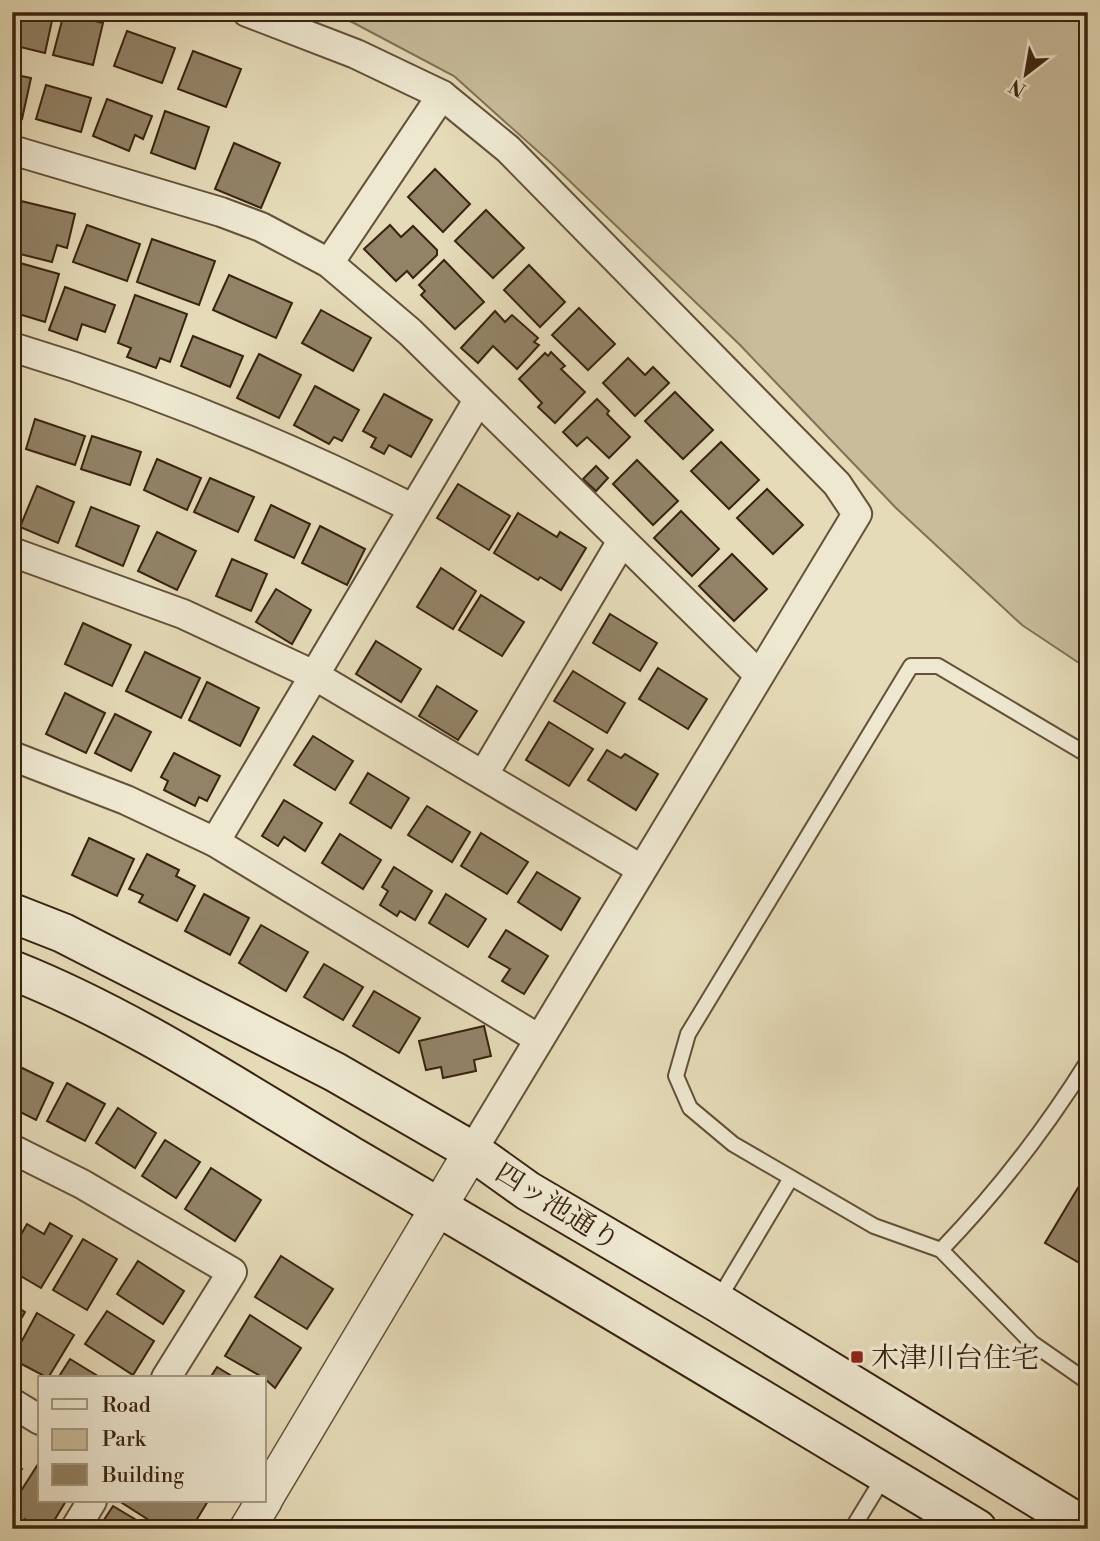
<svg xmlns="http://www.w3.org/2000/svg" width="1100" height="1541" viewBox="0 0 1100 1541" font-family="'Libre Bodoni','Noto Serif JP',serif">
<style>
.green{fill:#c8bc9b;stroke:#807055;stroke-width:2}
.building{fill:#928367;stroke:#39230f;stroke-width:2}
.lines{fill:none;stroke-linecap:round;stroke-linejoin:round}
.service-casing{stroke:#645139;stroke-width:18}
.minor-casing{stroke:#645139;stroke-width:32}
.tertiary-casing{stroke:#645139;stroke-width:38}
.secondary-casing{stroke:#39230f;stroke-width:42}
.service{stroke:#eee8d1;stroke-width:14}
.minor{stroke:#eee8d1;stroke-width:28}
.tertiary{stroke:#eee8d1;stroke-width:35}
.secondary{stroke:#eee8d1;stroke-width:38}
.poi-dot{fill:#8f2418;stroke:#eee8d1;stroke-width:2.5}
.labels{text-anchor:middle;stroke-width:7;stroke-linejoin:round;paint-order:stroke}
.street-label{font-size:28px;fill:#39230f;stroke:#eee8d1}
.poi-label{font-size:28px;fill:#39230f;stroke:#eee8d1;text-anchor:start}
</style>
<rect width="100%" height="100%" fill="#e5dbb8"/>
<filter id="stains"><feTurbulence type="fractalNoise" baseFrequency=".00286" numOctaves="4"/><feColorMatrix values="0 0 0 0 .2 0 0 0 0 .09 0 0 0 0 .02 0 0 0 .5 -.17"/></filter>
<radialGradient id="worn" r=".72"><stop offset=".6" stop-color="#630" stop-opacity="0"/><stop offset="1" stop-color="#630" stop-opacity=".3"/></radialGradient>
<polygon class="green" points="321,12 1088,12 1088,669 1022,625 896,508 740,345 552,164 454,76 352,22"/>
<g class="building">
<polygon points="12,12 53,16 45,53 12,45"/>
<polygon points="64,13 103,23 93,65 53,55"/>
<polygon points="127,31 175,48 162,83 114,66"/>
<polygon points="193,51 241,69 226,107 178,89"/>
<polygon points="12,74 31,78 22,119 12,117"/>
<polygon points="46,85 91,98 81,132 36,119"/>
<polygon points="107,99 152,116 143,139 135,135 129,151 93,136"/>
<polygon points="165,111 209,127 195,169 151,153"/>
<polygon points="234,143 280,163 261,208 215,189"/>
<polygon points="435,169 470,204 443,232 408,197"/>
<polygon points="21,201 75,214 67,248 57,245 52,262 12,252 12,236"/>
<polygon points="486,210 524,248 493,278 455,241"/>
<polygon points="87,225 140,244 127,281 73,262"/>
<polygon points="390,225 401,237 413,226 437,250 437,255 413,278 407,271 396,281 364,249"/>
<polygon points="152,239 215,261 199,305 137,282"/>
<polygon points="444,260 484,302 455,329 421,295 425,291 419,285"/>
<polygon points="13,261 59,274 45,322 12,312"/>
<polygon points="529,265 565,302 540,327 504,290"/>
<polygon points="229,275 292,303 276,338 213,310"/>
<polygon points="65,287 115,305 105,332 82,324 77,340 49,330"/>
<polygon points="135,295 187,314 170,362 160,358 156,368 127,357 131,348 118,343"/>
<polygon points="579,308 615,344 588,370 552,335"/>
<polygon points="321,310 371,338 353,371 302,343"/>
<polygon points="495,311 505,322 512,315 538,338 534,342 539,345 517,369 493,346 478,363 461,348"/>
<polygon points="193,336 243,356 230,387 181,366"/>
<polygon points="551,352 565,366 561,369 585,392 555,423 538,407 542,403 519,379 545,353 548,356"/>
<polygon points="259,354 301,375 279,418 237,398"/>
<polygon points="628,358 645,375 653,367 669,383 635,416 603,383"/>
<polygon points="315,386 359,410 342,441 334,437 329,444 294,425"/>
<polygon points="675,392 713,430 683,459 645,421"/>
<polygon points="384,394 432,420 411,457 389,445 384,454 371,447 376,438 363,431"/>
<polygon points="597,399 609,411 607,414 630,437 609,458 587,437 577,446 563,432"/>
<polygon points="35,419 85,436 75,465 26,449"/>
<polygon points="92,436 141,452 130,485 81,469"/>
<polygon points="721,442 759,480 729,509 691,471"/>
<polygon points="157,459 201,478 187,510 144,490"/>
<polygon points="637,460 678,501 653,525 613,484"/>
<polygon points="596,466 608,478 596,491 583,479"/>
<polygon points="210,478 254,497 238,532 194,512"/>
<polygon points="458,484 510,516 489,550 437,518"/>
<polygon points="37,486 74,502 58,543 20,527"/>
<polygon points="767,489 803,525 773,554 737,518"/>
<polygon points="271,505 310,524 294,558 255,540"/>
<polygon points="91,507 139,526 123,566 76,546"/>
<polygon points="681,511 719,549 692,576 654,538"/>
<polygon points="518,513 557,537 560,532 586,548 561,590 540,577 538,580 494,553"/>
<polygon points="320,526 365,549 347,585 302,563"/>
<polygon points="157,532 196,551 177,590 138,571"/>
<polygon points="732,554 767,589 734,621 699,586"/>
<polygon points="232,559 267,574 251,611 216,596"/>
<polygon points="441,568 476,591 453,629 417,607"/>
<polygon points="276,589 311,610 292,644 256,622"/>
<polygon points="481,595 524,622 502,656 459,630"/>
<polygon points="610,614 657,643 640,671 593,643"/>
<polygon points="83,623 131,645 112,686 65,664"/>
<polygon points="376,641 421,669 401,702 356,674"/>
<polygon points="145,652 200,678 181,718 126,691"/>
<polygon points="658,668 707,699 688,729 639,699"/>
<polygon points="573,671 625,703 607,733 554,701"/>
<polygon points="207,682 259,708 240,746 189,720"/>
<polygon points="437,686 477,711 458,740 419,716"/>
<polygon points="65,693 105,713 86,753 46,734"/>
<polygon points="115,714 151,732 131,771 95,753"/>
<polygon points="549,722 593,749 569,786 526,760"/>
<polygon points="313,736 353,761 335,790 294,765"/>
<polygon points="607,750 621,758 625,754 658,774 636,810 588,780"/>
<polygon points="174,753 220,776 207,801 199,797 195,806 164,790 168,781 161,777"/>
<polygon points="368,773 409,798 391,828 350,803"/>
<polygon points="284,800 322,823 305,851 284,837 278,846 262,836"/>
<polygon points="427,806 470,832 452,862 408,835"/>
<polygon points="481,833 528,862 507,894 461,866"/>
<polygon points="340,834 381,860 363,889 322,863"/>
<polygon points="89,838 134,859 117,896 72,875"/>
<polygon points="147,854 179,870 176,876 195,886 177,921 139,902 143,895 129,889"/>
<polygon points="394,867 432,891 415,920 400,911 397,916 380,905 388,891 382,887"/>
<polygon points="537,872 580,898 561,930 518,902"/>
<polygon points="204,894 249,918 230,955 185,931"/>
<polygon points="446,894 486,919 468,947 429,923"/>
<polygon points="261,925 308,952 286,991 239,963"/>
<polygon points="506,930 548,956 524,994 502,981 510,969 489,957"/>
<polygon points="324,964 363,987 343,1020 304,997"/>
<polygon points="374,991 420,1018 399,1053 353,1026"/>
<polygon points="484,1026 491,1056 474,1060 476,1071 443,1078 441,1067 426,1070 419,1041"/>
<polygon points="16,1065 53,1083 36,1120 12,1108 12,1073"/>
<polygon points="67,1083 105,1104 85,1141 47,1121"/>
<polygon points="118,1108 156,1133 135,1168 96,1143"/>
<polygon points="165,1140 200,1162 176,1198 142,1176"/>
<polygon points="211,1168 261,1200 235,1241 185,1209"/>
<polygon points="1088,1171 1088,1268 1045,1243"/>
<polygon points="50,1223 72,1236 41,1288 12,1271 12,1250 27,1224 44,1234"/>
<polygon points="83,1239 117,1259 87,1310 53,1290"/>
<polygon points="281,1256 333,1289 307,1329 255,1297"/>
<polygon points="138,1261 184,1291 163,1324 117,1294"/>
<polygon points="12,1304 25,1312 12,1334"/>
<polygon points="107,1311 154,1341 133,1375 85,1344"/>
<polygon points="37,1313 74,1335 48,1378 12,1359"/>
<polygon points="250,1315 301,1348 275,1388 264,1378 225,1356"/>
<polygon points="70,1359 101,1378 58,1378"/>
<polygon points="217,1367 235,1378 210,1378"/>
<polygon points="40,1461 40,1501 66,1501 49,1529 41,1529 25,1519 21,1525 12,1519 12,1505"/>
<polygon points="12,1463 22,1469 12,1484"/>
<polygon points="119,1501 208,1501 191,1529 163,1529"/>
<polygon points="113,1506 138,1521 135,1525 141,1529 98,1529"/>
</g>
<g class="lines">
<defs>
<g id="service">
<polyline points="1088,755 938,666 911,666 688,1034 676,1076 690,1108 733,1144 874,1226 941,1250 1032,1343 1088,1382"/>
<path d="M941,1250C997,1192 1045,1130 1088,1061"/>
<polyline points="718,1300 791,1178"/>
<polyline points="852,1529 885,1475"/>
</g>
<g id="minor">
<polyline points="247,12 356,54 442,95 508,149 837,484 857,514 472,1151"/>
<polyline points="12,150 221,212 261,227 329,263 410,332 758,674"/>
<polyline points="329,263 442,95"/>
<path d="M12,347C151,389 283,443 412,508"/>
<polyline points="12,552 183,614 314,675 641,869"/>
<polyline points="12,756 126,800 215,842 539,1039"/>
<polyline points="484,774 622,541"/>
<polyline points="215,842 477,402"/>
<polyline points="12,1149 82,1184 232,1272 166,1378"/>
<polyline points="12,1403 40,1420"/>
<polyline points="75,1529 92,1501"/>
</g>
<g id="tertiary">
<polyline points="264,1500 472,1151"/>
<polyline points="247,1529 264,1501"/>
</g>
<g id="secondary">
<polyline points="12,913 63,933 335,1072 472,1151 528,1191 717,1302 1088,1529"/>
<path d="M12,970C131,1017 241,1091 351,1156C561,1278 769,1404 977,1529"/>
</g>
</defs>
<use href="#service" class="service-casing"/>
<use href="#minor" class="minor-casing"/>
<use href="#tertiary" class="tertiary-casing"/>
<use href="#secondary" class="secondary-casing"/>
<use href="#service" class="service"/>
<use href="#minor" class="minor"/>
<use href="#tertiary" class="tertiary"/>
<use href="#secondary" class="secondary"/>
</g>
<rect class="poi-dot" x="850" y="1350" width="14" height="14" rx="3.5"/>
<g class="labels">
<g class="street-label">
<text transform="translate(558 1206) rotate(32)" y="10">四ッ池通り</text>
</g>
<g class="poi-label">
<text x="871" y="1367">木津川台住宅</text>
</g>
</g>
<rect width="1100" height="1541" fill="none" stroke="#e5dbb8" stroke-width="42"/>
<rect x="14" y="14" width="1072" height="1513" fill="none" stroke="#39230f" stroke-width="3.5"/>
<rect x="21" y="21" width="1058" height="1499" fill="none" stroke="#39230f" stroke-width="2"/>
<rect x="38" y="1376" width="228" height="126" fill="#eee8d1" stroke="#a69983" stroke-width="2"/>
<rect x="52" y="1399" width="35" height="10" fill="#eee8d1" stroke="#a69983" stroke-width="2"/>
<text x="102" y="1412" font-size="21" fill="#39230f">Road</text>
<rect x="52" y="1429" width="35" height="21" fill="#c8bc9b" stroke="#a69983" stroke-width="2"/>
<text x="102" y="1446" font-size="21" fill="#39230f">Park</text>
<rect x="52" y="1464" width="35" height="21" fill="#928367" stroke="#a69983" stroke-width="2"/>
<text x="102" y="1482" font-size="21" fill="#39230f">Building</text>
<g transform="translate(1026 74) rotate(211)" stroke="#eee8d1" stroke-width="5" paint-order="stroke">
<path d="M0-5L12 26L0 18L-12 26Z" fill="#39230f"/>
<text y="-10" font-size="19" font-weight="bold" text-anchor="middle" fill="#39230f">N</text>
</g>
<rect width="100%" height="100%" filter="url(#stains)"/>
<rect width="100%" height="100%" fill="url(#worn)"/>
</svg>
